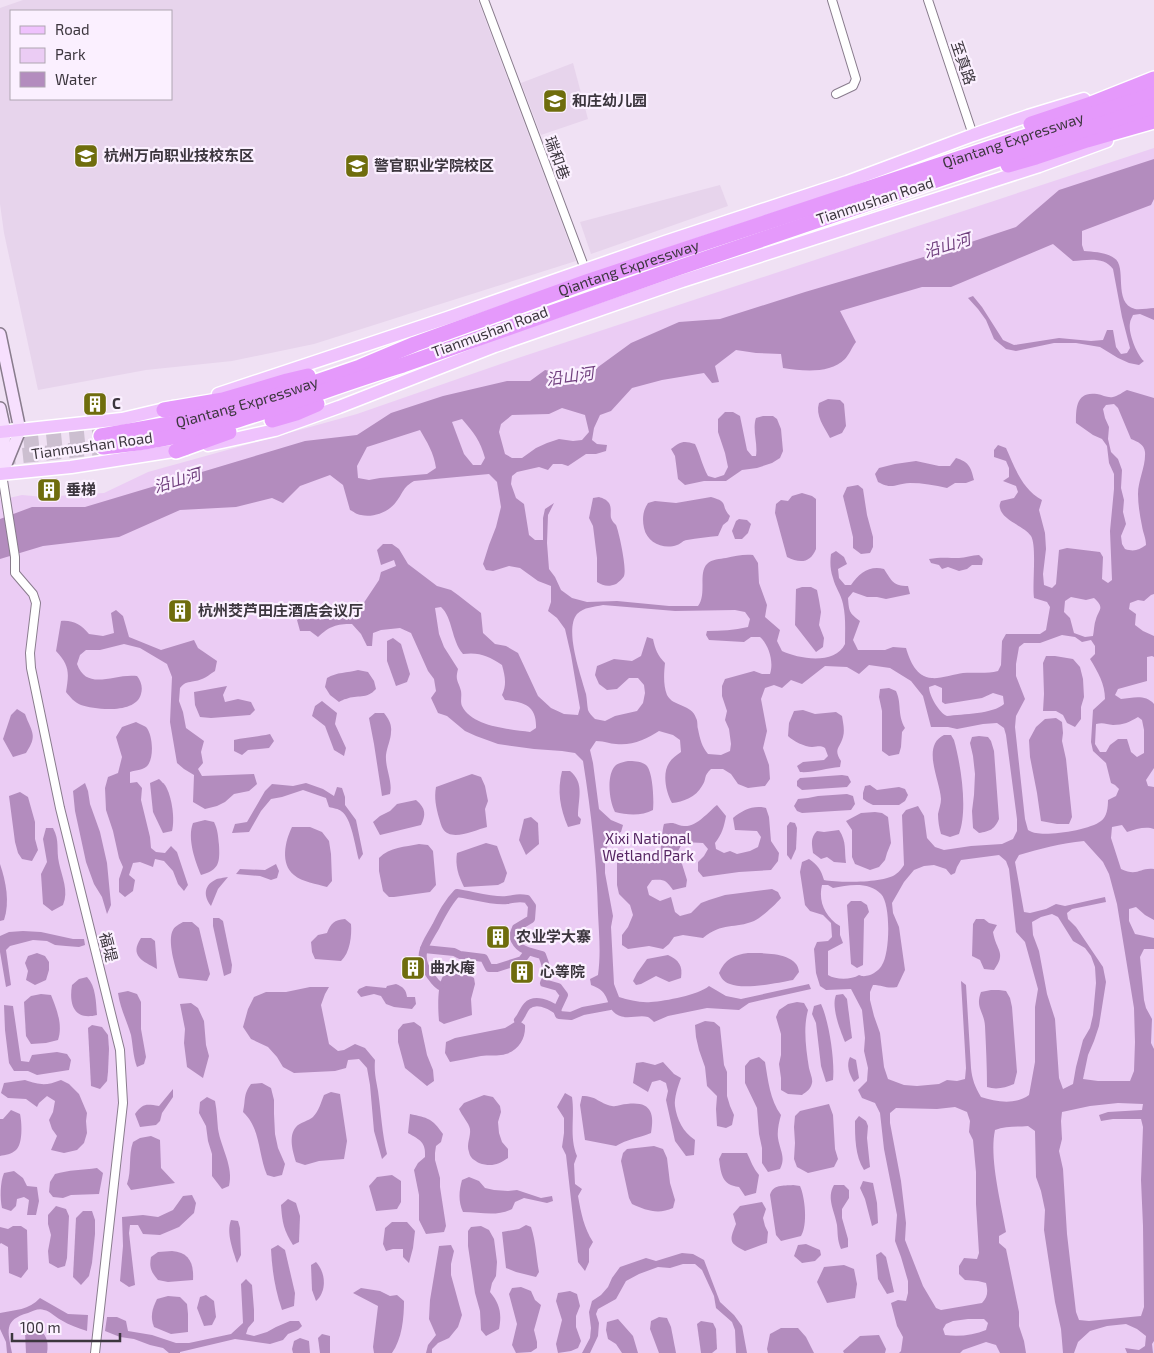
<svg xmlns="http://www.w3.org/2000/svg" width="1154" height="1353" viewBox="0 0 1154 1353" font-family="'Exo 2','Noto Sans SC',sans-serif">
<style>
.built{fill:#e7d4ec;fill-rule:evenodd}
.green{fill:#ebccf4}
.water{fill:#b38cbe;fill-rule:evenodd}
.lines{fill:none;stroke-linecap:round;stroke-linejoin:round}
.canal{stroke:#b38cbe;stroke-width:8}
.highway-tunnel{stroke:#ccbfd0;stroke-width:15;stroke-dasharray:15 8;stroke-linecap:butt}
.street-casing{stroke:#897c8d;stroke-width:10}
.secondary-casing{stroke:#897c8d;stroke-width:14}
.primary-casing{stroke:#fff;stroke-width:15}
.highway-casing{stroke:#fff;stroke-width:18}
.street{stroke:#fff;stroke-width:8}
.secondary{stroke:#f7e0fe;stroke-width:11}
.primary{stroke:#efc2fd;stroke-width:12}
.highway{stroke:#e599fb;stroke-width:15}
.labels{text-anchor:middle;stroke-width:4.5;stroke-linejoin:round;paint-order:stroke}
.street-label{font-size:15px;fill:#3c363e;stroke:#fbf0ff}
.poi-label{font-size:15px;font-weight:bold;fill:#3c363e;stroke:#fbf0ff;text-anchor:start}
.park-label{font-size:15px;fill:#572764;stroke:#fbf0ff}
.water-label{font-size:16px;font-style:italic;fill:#71407f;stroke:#fbf0ff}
</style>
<rect width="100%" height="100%" fill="#f0e1f4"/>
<g class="built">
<path d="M23,0H478L576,261L314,344L232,361L146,370L38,390L4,233L0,204V8ZM11,11H171V99H11Z"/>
<polygon points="573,63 588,119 541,135 521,83"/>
<polygon points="720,185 728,206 591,254 580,222"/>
</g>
<polygon class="green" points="1154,148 1154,1353 0,1353 0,500 22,495 43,497 104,493 148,472 357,414 518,358"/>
<g class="water">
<path d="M1154,159V199L1151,205L1082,231V245L1084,251C1094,252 1106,252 1114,258C1128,266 1112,303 1135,309C1140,310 1149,308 1154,308V320L1140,314L1133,315C1132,318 1130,320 1130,323C1128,333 1137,355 1144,361L1139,365L1129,363L1118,358L1100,347L1076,343H1054L1016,351L1006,349L994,339L986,320L978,309L968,298L973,296L982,307L1003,340L1014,345L1059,338L1091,341L1103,340L1107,330H1113L1116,347L1121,354L1127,353L1130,348L1122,317L1113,269C1104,256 1087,260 1073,261L1053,244L951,287H922L840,311L856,342C852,347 849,355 845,359C830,374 803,371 783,368L781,354L756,353L736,350L715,366L719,382L712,383L704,373L662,380L632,388L611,411L600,415L594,428L592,440L597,444L607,445L606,451L596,454H586L568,466L562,464H553L548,470L539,467L517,472L512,476L511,484L516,498L524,504L529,535L535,540H543V518L545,509L554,503L548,515L547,543L549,569L555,577L561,590L572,598L587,602L617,601L669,606H698C707,594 698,573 707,564C712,559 720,559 726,558C735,556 744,554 753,555L758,563L759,583L767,605L765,617L780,630L777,641L782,651C799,659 835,665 845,644C845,631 846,617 843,604C841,594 835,587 833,578C830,570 830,561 831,554L836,551L844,557L847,564L838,569L839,578L845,585H851C859,573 870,565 884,569C892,581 893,586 908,586L910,594L886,599L877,597H867L853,592L848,598C849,611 849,613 860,621L853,640L858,650H885L893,647L906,648C910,661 916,677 932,678C939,679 955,674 963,673C974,672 987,674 998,671L1001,665L1002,641L1006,634H1040L1046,630L1050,607L1047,602L1034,598C1032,584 1037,546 1031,536C1024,526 1002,520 1000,508C999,506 1000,503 1001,501L1014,498L1018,492L1016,486L1003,481L1009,477V468L1006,461L994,457V450L998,445L1006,448C1015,468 1022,489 1042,500L1039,510L1045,533L1046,549L1043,574L1044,585L1052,588L1056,584L1059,550L1067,548L1100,552L1103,557L1102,579L1108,583L1112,580L1110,531L1114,489V474L1109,463L1107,446L1102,439L1093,435L1076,423C1076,408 1076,391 1097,394C1103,395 1107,398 1113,397C1118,396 1123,392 1127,390L1154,398V594L1151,595L1144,601L1138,600L1130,603L1129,609L1136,614L1135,625L1143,631L1154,636V657L1152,656L1147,657V681L1118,689L1115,695L1121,699C1133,698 1145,694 1154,704V768L1146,780L1148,786L1154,787V829C1146,826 1136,829 1127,832L1122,825L1112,827L1111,838L1121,869C1138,877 1140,867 1154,869V920L1145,915L1136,907L1129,909V921L1135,934L1154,938V949H1144L1140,957L1144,1000L1146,1008L1152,1019L1151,1043L1154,1049V1341L1152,1344L1153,1353H1127L1125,1348L1139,1350L1145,1346L1146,1336L1137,1329L1126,1324L1107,1326L1090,1331L1078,1342L1074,1353H1063L1061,1329L1055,1302L1044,1230L1045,1210L1041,1191L1036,1177L1035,1131L1028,1126C1017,1127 1005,1126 995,1130C989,1158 1001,1203 1006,1232L999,1236V1243L1006,1249L1019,1312V1326L1024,1341L1026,1353H1000L996,1345L986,1342L963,1350L960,1353H899L901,1351L903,1337L897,1326L891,1303L898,1300L906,1301L908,1293V1281L901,1257L895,1241L897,1215L884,1149L880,1113L875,1103L862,1098L858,1090L867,1081L868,1068L864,1051L865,1038L862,1010L851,989L826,990L820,986L816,973L814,949L817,942L828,941L832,937L831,923L823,915L810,911L805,905L800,872L802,862L809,859C818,865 821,870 824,880C839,883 886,883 896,874C899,872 902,868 904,865L902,815L906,810L918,806L924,816L927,838L935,847L944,850L971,846L1002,844L1013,839L1017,831V819L1006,735L1004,728L997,723L983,724L957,729L948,727H931L923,696L911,681L890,668L869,665L859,674L847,667L825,666L802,684L791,680L782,688L774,685L765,688L761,699L767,731L763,748L769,765L770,779L765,786L748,788L738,784L731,774L723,769H711C703,776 707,779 702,786C696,797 683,802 672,803C666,792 662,774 669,763C672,758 677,755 681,752L680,740L673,735L659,731C647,739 632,746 616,744C609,744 606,741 596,741L590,750L593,763L599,809L611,820L623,825L621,832L612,836L605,852V873L613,916L611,927L614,984L619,997C629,1000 640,1003 651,1002C666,1001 698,995 709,986L726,996L741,999L809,984L811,989L749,1003L739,1010L707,1008L668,1016L654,1022C652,1020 650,1018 648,1017C638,1014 626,1021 616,1014C604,1005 612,992 591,985L590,979L598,975C601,954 599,934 598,913C597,862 591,811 583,761L575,753L562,751L534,749L498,744L476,736L465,731L447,716L438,713L431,698L436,691L434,679L428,671L411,633L400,628L381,630L373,633L372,646H367L361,634L352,624C336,624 330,626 318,637L310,631H300L297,620L303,616L318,617L352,611L357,601L363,604L379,580L381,572L396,566L394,560L381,565L377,550L383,544H392L399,549L408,564L437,586L451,590L458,595L481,613L483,633L495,644L506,646L518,653L538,696L551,708L564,714L578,715L580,708L571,655L565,629L557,618L548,611L551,602V586L538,581L520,568L509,566L493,571L486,570L483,564L489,545L496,527L501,507L497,482L489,474L414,481C402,488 404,492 396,502C389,512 373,518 361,515C357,515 353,511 350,510L343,485L330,475L300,486L283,503L272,498L236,507L180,510L119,537L43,546L0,559V519L32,507H85L305,441L357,435L391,413L443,396L507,381H530L545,370L583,378L631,343L679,322L720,319L805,292L944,251L1016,227L1059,190ZM1114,404L1118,408L1131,439C1138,442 1144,444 1145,452C1146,466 1138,480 1138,494C1138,505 1140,516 1142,526C1143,533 1146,538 1146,545C1139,550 1134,552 1125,549L1122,544L1121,536L1126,524L1123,512L1124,500L1121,488L1122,470L1118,459L1111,452L1108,439L1109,427L1105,418L1103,409L1106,405ZM562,408L585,415L589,432L582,440L573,441L559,439L547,443L536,448L522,458H512L505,454L499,432L501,424L512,415L549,414ZM462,419C474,433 480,440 485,458L481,465H473L464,454L452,422ZM420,430C427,442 434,453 436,468L427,474L380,478L369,480L358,478L357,466L367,447ZM1071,597L1086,600L1094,598C1105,608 1099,609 1096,619C1094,624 1094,631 1093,636L1085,637L1074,633L1070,618L1064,612L1065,601ZM603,605L675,611L735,610L745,612L750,619L748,627C734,630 721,631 707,631L706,635L709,640L744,642L751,637H760C769,645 774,662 770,674H762L754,671L725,679L722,686V696L727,711L725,720L729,729L731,744L730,751L721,755L708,754C702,747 700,739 698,729C697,726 698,721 696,718C692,704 673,707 667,695C663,685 664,673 665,663C658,656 655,649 653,639L647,637L641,656L632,661L614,659L597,666L595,675L599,684L607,690L617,689L629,678H638L644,685L645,693L643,703L637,711L615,716L605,721L595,719C592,716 589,713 588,710C587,705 587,699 586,694C581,675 564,630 577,614C584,607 594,607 603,605ZM441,607C453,618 451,640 463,654C480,652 488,656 502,665C505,676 507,684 502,695L505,700C524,702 537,706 536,728L530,732C510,729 472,727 462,706C460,701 462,697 461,691C458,680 455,681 458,669L444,647L439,634L435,608ZM1062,635L1075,637L1082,642L1091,640L1095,646V654L1090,659C1098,672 1105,684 1105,699L1093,710L1091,742L1093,751L1106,763L1111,783L1115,785L1119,789L1116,796L1108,800C1108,807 1107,817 1101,821C1090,830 1049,836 1036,833C1034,833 1030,831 1028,830L1025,819L1015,727L1016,716L1025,699L1016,676V664L1019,647L1024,643H1040ZM935,685L942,688V702L945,704L982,698L993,693L1003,696L1004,704C993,714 963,714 947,716C939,713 929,695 929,687ZM1138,717L1142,720L1144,730V753L1137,757L1131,752L1127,739H1118L1110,745L1106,752H1100L1095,744L1096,724C1103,722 1106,724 1113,725C1123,725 1130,722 1138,717ZM1084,841L1103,862L1109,874L1117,904L1134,1008L1135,1042L1134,1071L1130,1081H1098L1083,1079L1088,1055L1094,1041L1099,1026L1106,982L1103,967L1076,927L1068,919L1067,913L1072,909L1106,902L1105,897L1065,906L1056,904L1046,909L1030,913L1024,912L1015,862L1019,855C1040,849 1061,843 1084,841ZM999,855L1006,861L1009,869L1016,932L1025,942L1038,989L1035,1007V1062L1029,1095C1016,1105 996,1102 981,1097C975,1087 972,1079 971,1068L966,985L961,981L966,1068L965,1079L957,1081L947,1080L939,1084L917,1086L904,1085L888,1079L884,1067L880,1033L874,1016L870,1000V992L873,985C883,985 886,989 897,987L905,970L899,927L893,913L892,903L904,882L914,870L924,866L934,865L946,869L951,875L955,873L957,867L961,860ZM822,885H828L833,888C848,885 869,881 881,894C891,904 890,953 882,965C880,969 875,973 870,975C865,976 864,977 859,975C851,980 836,980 828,975V951L843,943L840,935V926C825,917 818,901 822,885ZM1052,914L1058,917L1073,941L1085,948L1091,956L1095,967L1096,983L1093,1015L1090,1028L1083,1040L1076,1067L1073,1084L1063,1089L1059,1078L1055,1019L1047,994L1039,951L1033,935L1032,922L1041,917ZM1118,1103L1143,1104L1142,1110L1108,1112L1099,1115L1101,1121L1113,1119H1141L1143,1127L1141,1180L1143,1226L1144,1307L1141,1316L1089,1321L1079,1320L1076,1312L1067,1234L1063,1169L1059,1151L1062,1139L1061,1121L1062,1112L1090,1106ZM955,1107L967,1112L970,1121L969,1132L973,1140L976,1172V1204L979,1253L977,1259L964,1258L959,1266V1274L965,1280L978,1281L986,1283C988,1291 988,1297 982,1303L941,1310L936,1308L923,1286L905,1240L906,1223L901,1181L890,1123V1113L896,1108L937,1109ZM968,1319H984L988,1323L986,1330C974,1335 959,1337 945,1335L943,1329L946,1324L953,1321Z"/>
<path d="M828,399L840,400L844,404L846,426L842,433L830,438C824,427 815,415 819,403Z"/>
<path d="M725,412H733L740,416L747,450L752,456H756C758,443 752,430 756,418L763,416H773L777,419L781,429L783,451L780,458L772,463L757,468L742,470L726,481H704L685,485L678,479L675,456L671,449C680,442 683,440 695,444C700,454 702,465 708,476L715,478L724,475L728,467L725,453L718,432V419Z"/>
<path d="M956,458C969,462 971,467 974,480L966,483H955L947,488C935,485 922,483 910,483C894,484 893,490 878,482L875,474L879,468L895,464L916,461L939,466H950Z"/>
<polygon points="858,485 863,489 867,515 873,537 873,547 870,553 861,554 853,548 853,537 843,496 847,487"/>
<path d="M802,493L812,496L816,499V549C810,564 799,563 787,557L775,513L776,504L781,500L788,501L792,496Z"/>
<path d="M599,497C602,498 606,499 609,503C612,508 610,513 611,518C612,521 614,523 616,525C619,532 627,569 624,576C623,578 618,583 616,584C609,587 603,586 597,582V558L593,526L589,518L593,498Z"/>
<path d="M711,497C730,502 720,506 730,516L728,521L723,525L718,536C708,537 697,538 687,540C683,540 681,544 677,545C664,550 647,543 644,528C642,519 643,510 648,503L655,501L676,503Z"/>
<polygon points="739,519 747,520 751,524 748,533 742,539 735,539 732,531 736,521"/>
<path d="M979,555L983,559L982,565H972L967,569L959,571L948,567L942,569L939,565L931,563L929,559C940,557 948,558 959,558C965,558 972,555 979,555Z"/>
<polygon points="802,587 811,587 817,590 819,600 821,612 819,625 824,638 823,647 816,652 795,625 796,589"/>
<path d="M116,610L123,616L129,637L161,650L194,640L198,648L217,661L215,671C209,675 203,680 195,681C187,683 186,681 180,688L179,701L183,712L186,728L204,741L201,752L203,763L198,769L202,776L254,774L257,784L249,791L234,794L225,802L217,806L205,809L193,802L194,775L184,769L177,763L170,722L172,677L167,664L140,648L124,644L100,650H86L80,655L77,664C87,692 114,673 137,676C141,681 143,687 141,694C136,714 96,710 81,705C75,703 70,697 66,692C69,673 70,666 56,651L61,621C74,620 81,625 89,634L103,636L114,633L111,613Z"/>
<polygon points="393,638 401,644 410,674 407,682 396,686 387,661 387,641"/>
<polygon points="1046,656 1055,656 1073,659 1080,667 1083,679 1084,697 1081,707 1081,719 1075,727 1067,723 1063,715 1056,711 1043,711 1044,694 1043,663"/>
<path d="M358,670L368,672L374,681L376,689C366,700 358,694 346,699C344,699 341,701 339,702L330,695L325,687L327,678C337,672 347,673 358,670Z"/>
<polygon points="227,686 223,695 225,702 238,699 251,702 255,710 250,715 211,718 200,717 195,705 194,692"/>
<path d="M889,688L896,691C902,704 897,714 905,728L902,732L901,747L899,754L889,756L882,751V711L879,697L880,689Z"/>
<polygon points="322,701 337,713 335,724 346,748 344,756 334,750 325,726 312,716 315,706"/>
<path d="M17,709L25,714C32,733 38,735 26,753L13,757L3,739L11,715Z"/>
<path d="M803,710L815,714L836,712L842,716C843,723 845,730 843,737C840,748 833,749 841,761L840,767C826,768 813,773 800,772L797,766L803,762L824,760L828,756L825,748C819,745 818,747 812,747C805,747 793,741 788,736L789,723L794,711Z"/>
<path d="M375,713H384C389,719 392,725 391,732C391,739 387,747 386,755C385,769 393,781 390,794L382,796L374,744L369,718Z"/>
<polygon points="1056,718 1062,722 1063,733 1062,741 1066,759 1072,817 1069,824 1057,824 1041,821 1037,793 1030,757 1029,740 1036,727 1045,719"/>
<path d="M136,722C139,724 143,725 146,727C153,735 154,757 148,765C144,770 136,770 130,772V783L137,782L142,788L141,800L150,837L151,848L156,852L165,853L171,846L177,852L188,885L184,891L178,884L173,871L164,861L155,859L153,867L140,862L133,863L129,875L135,880L133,891L125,897L119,892V879L123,867L119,858L113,831L106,810L105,788L108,777L118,773L122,757L116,737L122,727Z"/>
<path d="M270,734L274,741L269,748L248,750L242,755L234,751V740C247,737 257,737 270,734Z"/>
<path d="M944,735H951L954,740C961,765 968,810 959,834L950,837L941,834C939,827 938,821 938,814C939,809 941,804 941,799C940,780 921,746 944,735Z"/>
<path d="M979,736L988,737L991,741L994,751L999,819C994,830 990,831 979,833L973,828L972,811L974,795L975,774L973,756L970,743L972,737Z"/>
<path d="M628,761C634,761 642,761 647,766C653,774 654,800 653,810C642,816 627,815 615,812C609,801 606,774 616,765C619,763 624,762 628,761Z"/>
<path d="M562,771H570C585,783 578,799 578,816L581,819L580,824L568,827C560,808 557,791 562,771Z"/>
<path d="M472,774L481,777L485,786L488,801L485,809L487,827C475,830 451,842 443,829C441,826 440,821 439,818C436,807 434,798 436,787Z"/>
<polygon points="842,775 848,776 851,782 847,787 802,790 797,786 797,781 800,778"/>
<path d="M159,779C160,780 165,785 165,785C172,796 175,819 172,831L163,833L153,812L150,783Z"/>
<polygon points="85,783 88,791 90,804 100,832 107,863 111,905 107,914 102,897 94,884 86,862 75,811 73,791"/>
<path d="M306,783L323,789L334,796L337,787L342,788L345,797V805L356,820L363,854L359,860C355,847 352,818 341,811C339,809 333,808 329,807L326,798L303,790L282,797L271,799L261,811L249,832L232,833L235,824L247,822L265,791L272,784L293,786Z"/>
<polygon points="870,785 877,790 899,787 905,789 908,795 905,801 899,805 873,805 867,802 863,799 863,793 865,786"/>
<polygon points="20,792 28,797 35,822 35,839 38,850 32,861 22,859 18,853 15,842 9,796"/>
<polygon points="847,794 853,796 855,804 851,810 802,813 797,811 794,806 798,799 808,798 818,796"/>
<path d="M416,800C426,808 426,815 421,825L380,835L373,822L380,816L390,811L397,804Z"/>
<path d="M717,805L726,816C724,827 722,834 715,843L716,849L724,853L730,851L737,854L750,851L758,847L761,837L757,831L735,830L733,818C743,810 753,805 766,808L769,817L771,841L779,853L778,861L771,870L739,872L703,877L698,871V862L704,856L708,849L703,843L683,842L678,851L687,880L686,887L673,890C666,880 664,879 652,880L647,887L649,895L660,901L671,897L675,912L680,916L691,913L701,903L709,900L725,895L772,889L778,892L781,898C775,905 762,917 754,921C735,929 722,922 703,938L683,935L674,937L669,944L663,949L649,946L628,949L622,945V935L628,927L633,915L630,905L619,894L617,885V856L620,850C632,851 642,870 655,861C663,856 661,833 664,824C677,821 674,825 684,826C697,827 708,812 717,805Z"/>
<polygon points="875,812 882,813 888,817 891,843 887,853 885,860 879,867 870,870 855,864 852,857 852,830 846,821 861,813"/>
<polygon points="531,817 538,823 539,844 526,855 519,840 524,819"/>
<path d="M205,820L214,822C218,830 218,836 219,845C220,863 219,870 201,875C195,861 187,838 193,823Z"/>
<polygon points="790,822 795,823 797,828 796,849 791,860 787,855 787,826"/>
<path d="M292,827H310L322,832L329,841L331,854L332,881L327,887C317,884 302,882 294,875C280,864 285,841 292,827Z"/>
<path d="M46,828H53C60,841 56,849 59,863C62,877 69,891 63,905L52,911L43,904L41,874L47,862L43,839Z"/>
<path d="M839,830C847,842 844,850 846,863L834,862L827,857L821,859L813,853C812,844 810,838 817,831L824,832Z"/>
<path d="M486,843L497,846L507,873L504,882L498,885L464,887C458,875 455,865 457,853Z"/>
<path d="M419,844L428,845L433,851L436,885L430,892L394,897H389L383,891L379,871V858C390,847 405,847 419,844Z"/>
<path d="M0,864C6,882 10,902 4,920L0,921Z"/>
<polygon points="276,864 279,871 277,878 271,880 260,876 236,874 240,869 265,870"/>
<path d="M228,877L218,889L211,906C204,897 203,886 215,880C218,878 224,878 228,877Z"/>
<polygon points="851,901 861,901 867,905 869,912 864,919 863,965 857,968 851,964 847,905"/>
<polygon points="213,918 219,918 223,921 232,965 231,973 224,976 213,926"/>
<path d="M345,919L351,924C352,935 350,953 341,961L315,959L312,952L311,942L318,935L327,933C331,923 334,920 345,919Z"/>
<path d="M976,919H984L989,923L997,925L993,932C996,951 1007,952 994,970L984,969L980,960L972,956L973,924Z"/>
<path d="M183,922H192L199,928L210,974L207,981L179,978C175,967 167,940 173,930C175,926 180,924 183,922Z"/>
<polygon points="23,931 41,932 73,939 84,939 85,945 79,947 66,946 55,945 47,941 33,940 10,946 6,950 11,985 6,987 0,952 0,936 9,932"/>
<path d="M141,938H151L155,941L157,969C143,961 129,956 141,938Z"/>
<polygon points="37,953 45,956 49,962 49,970 46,980 35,985 26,980 28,971 25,963 28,956"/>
<path d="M748,953C763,953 798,952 799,972L793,980C777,983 744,990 730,984C724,982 721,978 719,973C725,959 734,955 748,953Z"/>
<path d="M668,955C679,960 683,966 681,978L669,982L656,976L641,984L636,985L633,981L637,973L647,959Z"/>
<path d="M449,970L466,973L474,978L475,984L471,999L472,1015L444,1024L439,1021C438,1009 437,987 443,976C445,974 447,972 449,970Z"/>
<path d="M87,977C96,986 96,1003 97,1015C73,1021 69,1003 72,985L79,979Z"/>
<path d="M396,984C403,987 406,989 407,997H415L416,1004L412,1009L394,1007L386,1004L381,996L374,994L361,997L357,992L359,989L366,986L386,988L387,986Z"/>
<path d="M310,987H329L325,994L321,1005L329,1044L338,1051L344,1050L355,1044L365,1048L375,1060C374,1073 376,1079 378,1091C381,1112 382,1133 387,1154L382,1159L374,1131L370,1085L367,1068L359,1059L348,1060L346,1068L335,1071L294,1073L283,1067L277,1057L268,1047L251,1039L243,1027L248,1009L254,997L266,992H286Z"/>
<path d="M991,990H999L1006,991L1010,998L1012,1007L1017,1072L1014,1084C1005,1088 996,1090 987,1087C987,1067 986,1047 985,1026C984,1011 975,1008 981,992Z"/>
<path d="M128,991L137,994L141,1002V1029L146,1057L144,1064L137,1067C133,1056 133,1046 131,1035C127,1021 120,1008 118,993Z"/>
<path d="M41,994L51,995C57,1010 63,1025 58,1040L46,1043L31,1044L26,1036L24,1002L31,996Z"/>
<path d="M843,994L847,999L852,1038L845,1042C840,1030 831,1007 836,995Z"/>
<path d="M797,1002L804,1003L808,1010C803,1028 806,1049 809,1068C810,1073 813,1079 812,1083C811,1089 806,1092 802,1095L788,1094L781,1090V1078L779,1064L781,1055V1034L776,1017L779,1010L788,1004Z"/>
<polygon points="191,1003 198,1008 204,1021 206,1045 209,1056 203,1078 187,1067 184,1043 185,1029 180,1004"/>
<path d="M821,1004C829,1021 835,1061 833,1080L826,1082L821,1066L816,1023L812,1014L814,1006Z"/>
<polygon points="4,1005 13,1006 21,1061 29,1062 32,1055 57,1052 67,1054 71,1060 69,1070 37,1075 28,1071 14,1071 9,1063 5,1030"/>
<path d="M518,1020L525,1025C526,1040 517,1053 501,1055C495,1056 488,1055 481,1056C471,1058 461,1060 450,1062L445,1053L446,1042L455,1038L505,1028Z"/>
<polygon points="705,1021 714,1022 720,1027 724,1065 727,1072 727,1096 730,1106 734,1115 732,1125 726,1128 717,1126 716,1109 717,1096 707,1086 705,1067 699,1050 696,1037 695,1025"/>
<polygon points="414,1022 421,1027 427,1055 433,1070 434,1081 427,1086 405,1068 398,1042 398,1030 403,1024"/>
<polygon points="92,1025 102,1027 108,1035 109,1049 108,1072 107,1081 100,1089 91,1086 88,1028"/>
<path d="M759,1057L765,1062C768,1080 770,1100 781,1115C779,1122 777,1131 778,1138C780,1151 786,1157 780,1169L768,1172L762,1163V1148L759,1134L757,1108L745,1083V1066L750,1060Z"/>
<path d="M850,1057L856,1060L859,1078L854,1082C849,1074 846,1065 850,1057Z"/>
<path d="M643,1062L655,1065L663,1062L674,1074L681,1078C678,1086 674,1098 675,1106C677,1120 683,1132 695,1140L694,1155L686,1156L675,1141L666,1100L668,1091L666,1083L660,1080L652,1082L648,1092L633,1083L636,1063Z"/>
<path d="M25,1080C40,1085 46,1086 61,1080L69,1084L79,1094L87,1113L86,1121L87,1133L84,1143L77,1150L64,1153L51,1150L57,1136L52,1129L49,1120L53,1112L55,1101L47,1096L39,1103L37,1107L26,1099L8,1098L1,1093L4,1083Z"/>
<path d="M262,1083L271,1088L274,1100V1114L275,1134L278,1148L285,1164L282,1175L274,1177L267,1175C260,1159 260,1137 251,1122C249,1118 246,1115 243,1112C246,1099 243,1095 251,1084Z"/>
<path d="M173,1089V1097L162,1113L160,1121L156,1125L140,1127L135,1114C143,1103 146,1104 159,1106Z"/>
<path d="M331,1092L340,1094L347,1141L344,1159L319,1161L305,1165L296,1162C293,1152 288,1136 296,1127C300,1122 309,1121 313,1117C319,1111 321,1102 324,1095Z"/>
<path d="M565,1093L572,1097C575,1117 569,1137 577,1156L574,1164L575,1184L582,1189L578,1196C581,1213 584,1228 593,1242L589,1249V1262L585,1271L578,1262L566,1155L562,1147L564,1133V1118L557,1107Z"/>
<path d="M484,1095L493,1097L500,1106L501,1112L498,1122L499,1133L502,1142L508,1149V1158C498,1165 491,1167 479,1163C474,1160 470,1158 469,1152C466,1144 471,1137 470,1129C469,1123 462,1116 459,1109L464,1103Z"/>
<path d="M582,1096C597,1096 598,1103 612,1106C617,1107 622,1104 627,1104C650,1101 655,1112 651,1133C639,1138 627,1139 616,1146L585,1140L580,1105Z"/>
<path d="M207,1097L215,1101C217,1111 217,1119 218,1129C221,1148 234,1167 229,1186L222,1189L212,1176V1154L208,1141L206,1126L199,1113L200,1102Z"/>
<polygon points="829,1104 833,1115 835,1149 838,1159 834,1167 808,1173 797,1167 794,1159 795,1143 794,1127 795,1116 800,1111"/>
<path d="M11,1110L20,1114C22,1123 23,1144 16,1150C12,1154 5,1155 0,1156V1119H3Z"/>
<path d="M410,1114C428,1118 432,1118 443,1134L441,1142L436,1146L435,1153V1160L440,1178V1187L446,1226L444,1232L426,1234L419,1220V1195L414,1170L418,1163L425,1157C426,1142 420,1140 408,1133Z"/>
<path d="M859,1116L866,1121L868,1126L867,1138L870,1167L864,1170C855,1156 855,1137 855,1121Z"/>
<path d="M151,1136L160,1140L161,1168L175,1183L131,1190L127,1184C132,1170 128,1156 133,1142L140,1138Z"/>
<path d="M654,1146L663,1149L667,1158L670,1183L675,1200L673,1208C658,1215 645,1210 632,1204L629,1198L621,1161L623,1153L627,1149Z"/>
<path d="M722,1153H747C751,1161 753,1168 759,1175L756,1193L745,1196L739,1187C722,1185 721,1174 719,1159Z"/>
<path d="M97,1168L103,1173L99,1194L71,1195L63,1198L53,1197L49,1192L50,1182L55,1174C68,1170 83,1170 97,1168Z"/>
<path d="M14,1171L23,1178L27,1186L37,1187L39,1201L36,1215H27L29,1200L24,1197L17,1199L16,1206L11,1211L2,1208C0,1199 0,1182 4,1173Z"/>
<polygon points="392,1175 401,1181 401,1202 397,1209 376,1211 369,1186 377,1177"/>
<path d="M469,1177L479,1181L485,1188L494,1190L508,1191L517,1190L541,1198L552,1196L553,1201L547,1203L524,1198L515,1202L512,1209C496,1217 481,1212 463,1212C458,1201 459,1191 462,1180Z"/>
<polygon points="863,1181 873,1183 877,1203 878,1223 872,1226 865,1199 860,1188"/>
<path d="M793,1185L800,1186C805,1197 808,1225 801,1236L781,1241L776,1235L770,1195C773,1184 783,1186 793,1185Z"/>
<path d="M834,1185H844L849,1190V1198L842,1209V1218L848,1239V1247L841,1249C837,1239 838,1234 837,1225C835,1212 826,1198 834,1185Z"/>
<polygon points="192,1195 196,1203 194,1213 179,1227 160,1235 143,1234 138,1225 130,1225 129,1233 135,1285 129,1287 120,1281 123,1246 122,1217 143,1215 158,1217 173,1210 183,1196"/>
<path d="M288,1199L296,1203L300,1216L299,1242L293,1245C284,1231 282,1222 281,1205Z"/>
<path d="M762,1202L766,1209L763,1218L765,1226L768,1232L767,1243L745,1251C729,1243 729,1241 736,1224L733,1214L740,1206Z"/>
<polygon points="56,1206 66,1209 69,1216 67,1258 65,1266 58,1268 49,1263 48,1251 51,1235 48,1224 48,1215"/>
<polygon points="83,1211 92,1211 95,1220 95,1234 92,1263 89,1276 81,1285 73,1277 76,1218"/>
<path d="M231,1220L238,1221L240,1228L241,1255L237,1263C233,1250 226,1233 231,1220Z"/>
<polygon points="392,1222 407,1222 415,1231 413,1248 409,1263 403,1257 403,1249 393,1249 386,1251 383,1244 385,1228"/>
<path d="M526,1225L531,1227C536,1242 536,1257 539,1272L536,1277L516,1272L506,1268L502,1232L519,1229Z"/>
<polygon points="13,1226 21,1226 27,1230 28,1269 21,1278 9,1273 8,1247 1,1243 0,1244 0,1227 8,1229"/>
<path d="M481,1226L489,1230L494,1239L497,1262L496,1276L492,1283L490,1292C500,1304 502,1314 499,1329L486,1336L481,1330L480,1311L475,1293L468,1246V1231L471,1227Z"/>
<polygon points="806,1244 820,1250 821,1255 815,1261 802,1263 794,1256 798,1245"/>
<path d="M278,1245L285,1250L295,1293L294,1306L282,1310C275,1290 272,1270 271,1249Z"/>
<polygon points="451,1245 454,1251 451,1264 451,1275 462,1315 458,1327 449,1338 438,1343 432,1349 432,1353 426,1353 428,1345 436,1335 429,1319 430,1300 439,1246"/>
<path d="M172,1251C189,1252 194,1263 193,1280L168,1282L158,1280C151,1272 149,1267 151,1257L158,1252Z"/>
<polygon points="881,1252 886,1257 894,1292 887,1294 878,1279 876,1255"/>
<polygon points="682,1253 693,1254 704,1260 720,1302 734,1315 742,1326 747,1353 736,1353 735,1330 732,1322 716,1308 714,1296 702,1270 695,1264 683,1264 670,1268 658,1267 639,1274 626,1281 616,1299 598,1309 596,1314 599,1323 598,1336 590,1353 582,1353 590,1338 591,1328 589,1312 592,1301 601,1295 608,1287 612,1278 620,1267 646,1258 656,1261"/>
<path d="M316,1262C326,1273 327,1291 316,1301L312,1290L311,1265Z"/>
<polygon points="844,1265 854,1269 857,1284 855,1298 827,1303 817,1282 824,1267"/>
<polygon points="246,1279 252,1285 254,1310 254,1321 248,1328 246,1334 254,1336 267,1332 276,1327 290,1321 299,1321 302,1326 298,1330 288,1334 283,1340 270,1344 235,1339 180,1352 180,1353 169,1353 163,1348 150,1345 134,1339 120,1337 105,1331 107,1317 117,1317 126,1321 128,1331 152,1335 176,1343 189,1343 231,1334 243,1323 241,1284"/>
<polygon points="521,1287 531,1291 535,1300 541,1305 534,1330 537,1342 537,1348 531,1352 516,1353 512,1345 517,1324 509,1294 512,1288"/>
<path d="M361,1288L380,1291L390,1296L397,1295L404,1301C404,1318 402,1339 392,1353H374L373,1347L378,1306L353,1293Z"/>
<polygon points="570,1291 577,1294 580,1306 576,1316 576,1327 581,1341 578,1348 571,1351 558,1353 556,1344 562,1320 556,1301 558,1293"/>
<polygon points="206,1295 214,1301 216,1317 212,1325 204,1326 197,1308 200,1297"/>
<path d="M168,1296L180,1297L187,1304L188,1314V1332L171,1334L154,1327C150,1317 152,1309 157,1299Z"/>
<path d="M40,1298L68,1314L88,1315L87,1331C78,1328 69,1325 61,1320C55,1317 50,1311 44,1310C39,1308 33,1311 28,1313C3,1320 8,1331 12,1353H7L6,1342L0,1329V1313C15,1310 29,1310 40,1298Z"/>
<polygon points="659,1317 667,1318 671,1327 676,1353 659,1353 650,1329 651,1321"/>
<polygon points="618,1319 633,1336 638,1353 622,1353 616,1344 608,1339 606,1330 607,1322"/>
<polygon points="701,1321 713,1323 716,1329 717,1349 712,1353 701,1353 697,1324"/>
<path d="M36,1327C46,1333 49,1341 47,1353H26L25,1332L29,1328Z"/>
<polygon points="781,1328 798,1328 806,1337 814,1353 768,1353 767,1349 770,1334"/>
<polygon points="322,1334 330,1336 330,1353 320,1353 318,1338"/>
<polygon points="879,1335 886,1349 885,1353 844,1353 843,1351 860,1336"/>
<polygon points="300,1338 309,1341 310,1353 293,1353 292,1349 294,1341"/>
</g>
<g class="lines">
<g class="canal">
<polyline points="424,949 454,952 460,955 484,958 489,968 497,968 522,960 528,952"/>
<path d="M440,986C435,983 433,979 430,975C415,955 426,944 436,926C442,914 448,902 457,893C472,895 493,902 507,900C516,899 517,897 527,899L532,906L531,919L516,928L513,936C518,951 528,951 542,955C544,960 547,970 547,975C547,978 545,980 544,983L558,987L564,995L557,1010L559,1015L571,1016L583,1011L610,1006"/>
<path d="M518,1020C522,1016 523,1010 527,1006C535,998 549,1004 557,1010"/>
</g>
<g class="highway-tunnel">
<polyline points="1,446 101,436"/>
<polyline points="0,458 103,447"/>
</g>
<defs>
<g id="street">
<polyline points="484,0 585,269"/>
<polyline points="832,0 856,79 853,86 836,94"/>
<polyline points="928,0 973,135"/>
<polyline points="2,474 15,557 15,573 33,594 36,603 30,653 31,668 60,808 120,1050 123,1103 95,1353"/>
</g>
<g id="secondary">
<polyline points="0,334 20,430 2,474"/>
<polyline points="0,408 5,431 3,462"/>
</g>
<g id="primary">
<polyline points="218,394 447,318 665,242 847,182 973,135 1028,116 1084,99"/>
<polyline points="0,432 122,419 173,407"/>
<polyline points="208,445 275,430 339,407 495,346 682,281 1039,166 1107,141"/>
<polyline points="0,474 71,467 186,449"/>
</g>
<g id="highway">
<polyline points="1031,124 1091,104 1154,79"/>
<polyline points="1008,165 1036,157 1087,140 1154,121"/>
<polyline points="164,410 223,400 287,381 308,376"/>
<polyline points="272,420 296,413 317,404"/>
<path id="s1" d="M101,436L181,422L275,396L360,367L415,344L589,281L1154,94"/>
<path d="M103,447C120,445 138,444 156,440C241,425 320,390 403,365L678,268L1154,106"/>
<polyline points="176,451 229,432"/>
</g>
</defs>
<use href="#street" class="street-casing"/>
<use href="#secondary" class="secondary-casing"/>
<use href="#primary" class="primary-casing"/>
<use href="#highway" class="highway-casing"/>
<use href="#street" class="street"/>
<use href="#secondary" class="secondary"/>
<use href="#primary" class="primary"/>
<use href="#highway" class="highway"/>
</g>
<defs>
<symbol id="school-square" viewBox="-11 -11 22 22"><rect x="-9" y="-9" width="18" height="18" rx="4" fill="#6f6d0d" stroke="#fbf0ff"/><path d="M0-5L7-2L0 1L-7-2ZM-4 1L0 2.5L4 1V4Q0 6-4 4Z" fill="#fff"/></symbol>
<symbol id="university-square" viewBox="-11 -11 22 22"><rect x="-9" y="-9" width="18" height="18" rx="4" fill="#6f6d0d" stroke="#fbf0ff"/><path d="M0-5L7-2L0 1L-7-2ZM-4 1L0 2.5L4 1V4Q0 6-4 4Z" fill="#fff"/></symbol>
<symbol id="building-square" viewBox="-11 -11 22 22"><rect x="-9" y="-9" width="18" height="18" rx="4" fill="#6f6d0d" stroke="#fbf0ff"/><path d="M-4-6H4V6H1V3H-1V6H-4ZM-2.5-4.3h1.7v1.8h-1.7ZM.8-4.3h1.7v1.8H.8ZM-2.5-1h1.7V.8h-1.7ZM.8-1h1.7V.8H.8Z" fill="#fff"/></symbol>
</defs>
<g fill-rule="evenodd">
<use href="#school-square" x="541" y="87" width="28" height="28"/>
<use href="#university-square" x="72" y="142" width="28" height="28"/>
<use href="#university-square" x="343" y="152" width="28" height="28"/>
<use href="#building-square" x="81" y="390" width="28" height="28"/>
<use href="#building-square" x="35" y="476" width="28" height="28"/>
<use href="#building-square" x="166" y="597" width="28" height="28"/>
<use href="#building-square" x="484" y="923" width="28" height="28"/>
<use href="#building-square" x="399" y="954" width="28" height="28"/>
<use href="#building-square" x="508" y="958" width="28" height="28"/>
</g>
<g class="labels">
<g class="street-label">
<text transform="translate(963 63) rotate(71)" y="5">至真路</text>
<text dy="5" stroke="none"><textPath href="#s1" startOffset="960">Qiantang Expressway</textPath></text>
<text transform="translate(557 158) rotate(70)" y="5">瑞和巷</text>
<text transform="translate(875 201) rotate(-18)" y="5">Tianmushan Road</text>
<text dy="5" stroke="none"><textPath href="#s1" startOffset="555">Qiantang Expressway</textPath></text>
<text transform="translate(490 332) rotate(-20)" y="5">Tianmushan Road</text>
<text dy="5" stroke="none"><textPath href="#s1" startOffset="150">Qiantang Expressway</textPath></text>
<text transform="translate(92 446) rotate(-8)" y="5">Tianmushan Road</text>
<text transform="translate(108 947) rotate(76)" y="5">福堤</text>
</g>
<g class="poi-label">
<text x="572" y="106">和庄幼儿园</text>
<text x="104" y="161">杭州万向职业技校东区</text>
<text x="374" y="171">警官职业学院校区</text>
<text x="112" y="409">C</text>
<text x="66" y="495">垂梯</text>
<text x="198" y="616">杭州茭芦田庄酒店会议厅</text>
<text x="516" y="942">农业学大寨</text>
<text x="430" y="973">曲水庵</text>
<text x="540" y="977">心等院</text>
</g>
<g class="park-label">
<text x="648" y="844">Xixi National<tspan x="648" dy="17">Wetland Park</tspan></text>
</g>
<g class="water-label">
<text transform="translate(947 245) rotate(-17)" y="6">沿山河</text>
<text transform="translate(570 376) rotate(-8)" y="6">沿山河</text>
<text transform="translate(177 480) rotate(-17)" y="6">沿山河</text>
</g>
</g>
<rect x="10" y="10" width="162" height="90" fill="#fbf0ff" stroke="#afa6b2"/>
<rect x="20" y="26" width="25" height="8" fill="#efc2fd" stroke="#afa6b2"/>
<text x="55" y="35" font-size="15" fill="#3c363e">Road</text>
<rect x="20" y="48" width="25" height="15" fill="#ebccf4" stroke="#afa6b2"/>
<text x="55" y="60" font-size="15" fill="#3c363e">Park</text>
<rect x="20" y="72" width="25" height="15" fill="#b38cbe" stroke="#afa6b2"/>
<text x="55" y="85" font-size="15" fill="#3c363e">Water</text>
<path d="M12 1333v8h108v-8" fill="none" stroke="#3c363e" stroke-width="2.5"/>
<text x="20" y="1333" font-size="15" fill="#3c363e" stroke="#fbf0ff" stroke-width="4" paint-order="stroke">100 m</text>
</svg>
